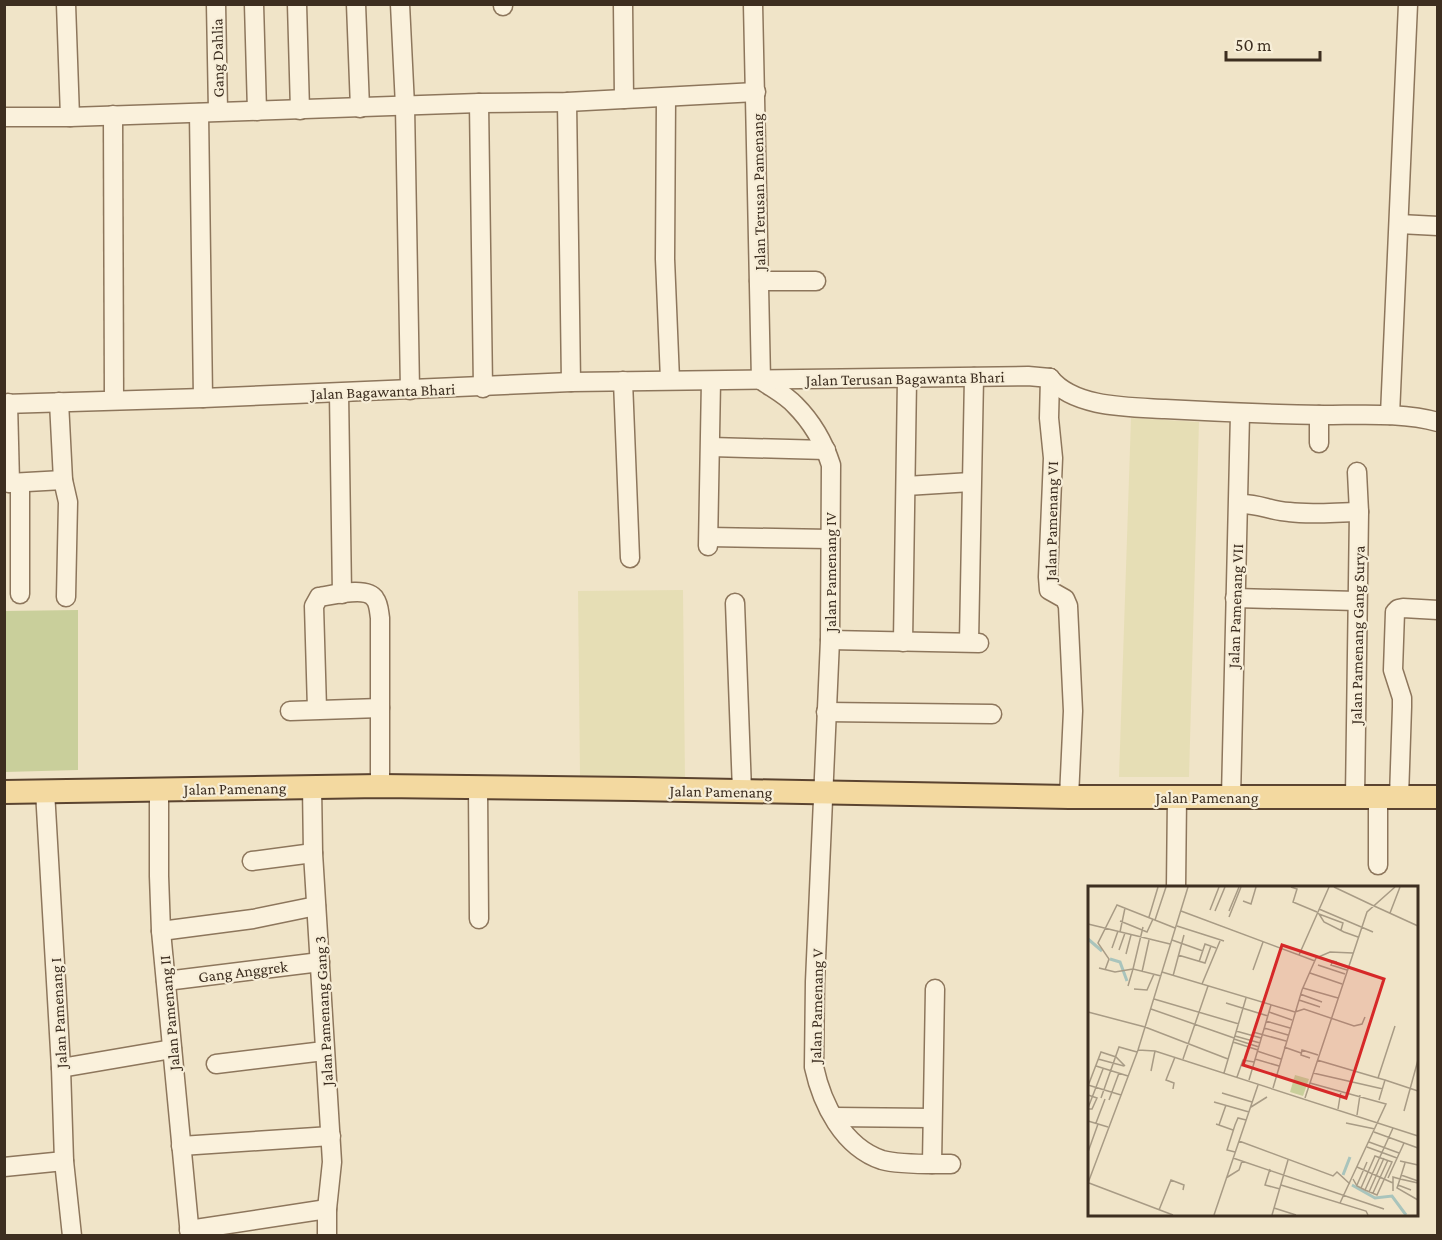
<svg xmlns="http://www.w3.org/2000/svg" width="1442" height="1240" viewBox="0 0 1442 1240" font-family="'Crimson Pro',serif">
<style>
.farmland{fill:#e6deb5}
.green{fill:#c9cf9b}
.lines{fill:none;stroke-linecap:round;stroke-linejoin:round}
.minor-casing{stroke:#8d765c;stroke-width:21}
.major-casing{stroke:#5b4430;stroke-width:26}
.minor{stroke:#faf1dc;stroke-width:18}
.major{stroke:#f3d9a0;stroke-width:22}
.labels{text-anchor:middle;stroke-width:4.5;stroke-linejoin:round;paint-order:stroke}
.street-label{font-size:16px;fill:#3d2e20;stroke:#f7eed8}
.inset-river{fill:none;stroke:#a9c4bc;stroke-width:3}
.inset-road{fill:none;stroke:#a89b85;stroke-width:1.5}
.view{fill:#d62828;fill-opacity:0.15;stroke:#d62828;stroke-width:3}
.inset-edge{fill:none;stroke:#3d2e20;stroke-width:3}
</style>
<rect width="100%" height="100%" fill="#f0e4c8"/>
<g class="farmland">
<polygon points="1131,418 1199,422 1189,777 1119,777"/>
<polygon points="683,590 685,778 580,778 578,591"/>
</g>
<polygon class="green" points="78,610 78,770 5,772 5,611"/>
<g class="lines">
<defs>
<g id="minor">
<polyline points="66,4 70,117"/>
<polyline points="216,4 218,111"/>
<polyline points="254,4 257,111"/>
<polyline points="297,4 300,110"/>
<polyline points="356,4 360,108"/>
<polyline points="400,4 405,106 410,390"/>
<polyline points="503,4 503,6"/>
<polyline points="623,4 624,99"/>
<polyline points="753,4 761,380"/>
<polyline points="666,98 665,259 670,380"/>
<polyline points="567,102 571,382"/>
<polyline points="479,103 483,388"/>
<polyline points="199,113 203,398"/>
<polyline points="113,115 114,400"/>
<polyline points="4,117 70,117 479,103 567,102 756,92"/>
<polyline points="1399,224 1438,226"/>
<polyline points="759,281 816,281"/>
<polyline points="1050,378 1049,418 1053,458 1048,577 1049,590 1065,599 1068,606 1073,711 1069,797"/>
<path d="M1050,378C1074,408 1130,407 1165,409C1218,412 1271,414 1324,415C1360,415 1404,412 1438,422"/>
<path d="M761,380C772,388 786,395 795,405C812,422 824,443 831,465L830,640L815,982L814,1067C822,1104 843,1147 882,1160C899,1165 933,1164 951,1164"/>
<polyline points="623,381 630,558"/>
<polyline points="339,393 342,594"/>
<polyline points="59,402 63,480 68,502 66,597"/>
<polyline points="8,403 10,483"/>
<polyline points="4,404 203,398 571,382 1028,376 1050,378"/>
<polyline points="1390,415 1408,4"/>
<polyline points="1319,443 1319,415"/>
<polyline points="711,447 826,450"/>
<polyline points="9,483 63,480"/>
<polyline points="906,486 971,482"/>
<path d="M1239,504C1258,503 1270,511 1289,512C1312,515 1336,512 1359,512"/>
<polyline points="709,537 830,539"/>
<polyline points="708,546 711,381"/>
<polyline points="20,594 20,483"/>
<polyline points="1235,598 1357,601"/>
<polyline points="735,603 742,791"/>
<polyline points="830,640 979,643"/>
<polyline points="903,642 907,379"/>
<polyline points="969,642 974,377"/>
<path d="M317,709L314,606L319,597C333,595 367,586 375,599C379,604 379,612 380,618V786"/>
<polyline points="290,711 380,708"/>
<polyline points="826,712 992,714"/>
<polyline points="312,786 313,853 332,1162 327,1209 327,1236"/>
<polyline points="478,788 479,919"/>
<polyline points="159,789 159,876 161,931 190,1236"/>
<polyline points="45,791 61,1068 64,1161 72,1236"/>
<polyline points="1231,797 1240,414"/>
<polyline points="1355,797 1359,512 1357,472"/>
<polyline points="1378,797 1378,865"/>
<polyline points="1399,797 1402,707 1402,698 1393,670 1395,612 1398,609 1403,608 1438,610"/>
<polyline points="252,861 313,853"/>
<polyline points="1176,888 1177,797"/>
<polyline points="161,931 253,919 316,906"/>
<polyline points="166,981 320,962"/>
<polyline points="216,1064 324,1051"/>
<polyline points="61,1068 172,1049"/>
<polyline points="834,1117 932,1118"/>
<polyline points="181,1146 331,1136"/>
<polyline points="932,1164 935,989"/>
<polyline points="4,1167 64,1161"/>
<polyline points="189,1230 327,1209"/>
</g>
<polyline id="major" points="4,792 380,786 634,789 1069,797 1438,797"/>
</defs>
<use href="#minor" class="minor-casing"/>
<use href="#major" class="major-casing"/>
<use href="#minor" class="minor"/>
<use href="#major" class="major"/>
</g>
<g class="labels">
<g class="street-label">
<text transform="translate(217 58) rotate(-91)" y="6">Gang Dahlia</text>
<text transform="translate(758 192) rotate(-91)" y="6">Jalan Terusan Pamenang</text>
<text transform="translate(905 378) rotate(-1)" y="6">Jalan Terusan Bagawanta Bhari</text>
<text transform="translate(383 391) rotate(-2)" y="6">Jalan Bagawanta Bhari</text>
<text transform="translate(1051 521) rotate(-89)" y="6">Jalan Pamenang VI</text>
<text transform="translate(830 572) rotate(-90)" y="6">Jalan Pamenang IV</text>
<text transform="translate(1235 606) rotate(-88)" y="6">Jalan Pamenang VII</text>
<text transform="translate(1357 635) rotate(-89)" y="6">Jalan Pamenang Gang Surya</text>
<text transform="translate(235 788) rotate(-1)" y="6">Jalan Pamenang</text>
<text transform="translate(721 791) rotate(1)" y="6">Jalan Pamenang</text>
<text x="1207" y="803">Jalan Pamenang</text>
<text transform="translate(243 971) rotate(-7)" y="6">Gang Anggrek</text>
<text transform="translate(816 1006) rotate(-89)" y="6">Jalan Pamenang V</text>
<text transform="translate(323 1011) rotate(-93)" y="6">Jalan Pamenang Gang 3</text>
<text transform="translate(58 1013) rotate(-93)" y="6">Jalan Pamenang I</text>
<text transform="translate(169 1013) rotate(-95)" y="6">Jalan Pamenang II</text>
</g>
</g>
<g transform="translate(1088 886)">
<rect width="330" height="330" fill="#f0e4c8"/>
<path d="M207,189L221,193L215,210L202,206Z" fill="#c9cf9b"/>
<path class="inset-river" d="M0,53L14,65M22,73L32,76L39,95M255,289L262,271M264,299L287,312L304,310L318,329"/>
<path class="inset-road" d="M203,1L209,3L205,16L229,26M246,1L284,19M155,15L163,18L168,1M284,19L330,40M231,23L285,46M122,24L131,1M93,25L227,75M127,25L137,1M141,25L151,1M302,27L312,1M61,31L70,1M141,31L153,1M67,34L78,1M32,35L59,46L65,33M0,38L82,58M89,40L136,55M55,41L45,83L73,90M253,44L255,37L231,28L236,36L256,46L270,51M32,46L37,22M84,54L115,65M24,62L30,45M31,64L37,47M38,68L43,49M90,69L117,77L123,60M211,69L241,1M111,76L117,58L128,62M249,76L245,75L243,79L259,84M230,79L257,88M11,82L27,86L45,83L40,100M17,84L21,73L10,57L29,19L87,42M165,84L175,56M54,86L61,54M74,86L207,126M222,87L254,98M85,90L96,49M114,98L132,55M215,102L250,112M46,103L59,104L66,88M212,108L234,116M66,113L151,138M211,114L232,121M138,117L180,130M63,123L146,152M0,126L57,141L140,173M181,126L204,134M207,126L216,123L266,140L274,138L277,131M178,135L202,142M176,142L200,149M148,145L173,152M165,146L198,155M147,150L172,157M146,153L171,161M145,156L170,164M196,161L213,167M50,164L67,165L330,250M169,165L193,173M222,172L213,169L214,164L230,169M10,173L36,180M95,173L120,100M167,173L191,180M229,174L290,192M8,180L40,190M63,185L67,165M136,187L158,112M225,187L295,203M149,191L155,174L166,176M161,194L183,119M297,194L330,205M222,197L298,218L252,317M0,199L33,209M0,200L13,166L28,171L37,180M185,202L214,104L228,72L242,66L265,67M85,203L86,197L78,194L87,171M134,207L164,216M0,209L9,212L4,223H0M13,212L31,161L49,166M217,212L279,26L307,1M21,214L31,187M291,214L297,194L290,192L307,140M126,216L161,226M163,221L179,211M0,222L15,183M250,223L253,205M316,225L330,174M269,229L272,209M0,235L20,241M8,237L17,213M258,237L287,243M128,238L145,244M131,239L138,219M286,246L330,262M151,255L245,290L249,286L262,298M281,256L311,267M279,261L309,272M0,266L10,238M147,266L139,264L147,239L150,232L158,234M145,272L296,323M312,275L330,279M269,281L305,297M182,283L177,299L192,303M313,289L330,295M138,292L151,284L154,275M300,292L316,257M265,293L269,300L277,304L289,309L304,276L287,270L273,302M0,297L50,164L100,1M1,297L85,329M193,299L278,325L280,329M269,299L279,276M310,299L312,293L330,297M277,304L305,242M323,304L310,299L309,302L330,314M305,305V291L312,293L317,277M281,306L296,272M285,307L300,274M186,322L208,329M71,324L83,294L96,299L95,304M126,329L170,199M184,329L200,274"/>
<path class="view" d="M194,59L296,93L258,212L155,179Z"/>
<rect width="330" height="330" class="inset-edge"/>
</g>
<rect width="1442" height="1240" fill="none" stroke="#3d2e20" stroke-width="12"/>
<path d="M1226 51v9h94v-9" fill="none" stroke="#3d2e20" stroke-width="3"/>
<text x="1235" y="51" font-size="18" fill="#3d2e20" stroke="#f7eed8" stroke-width="4.5" paint-order="stroke">50 m</text>
</svg>
